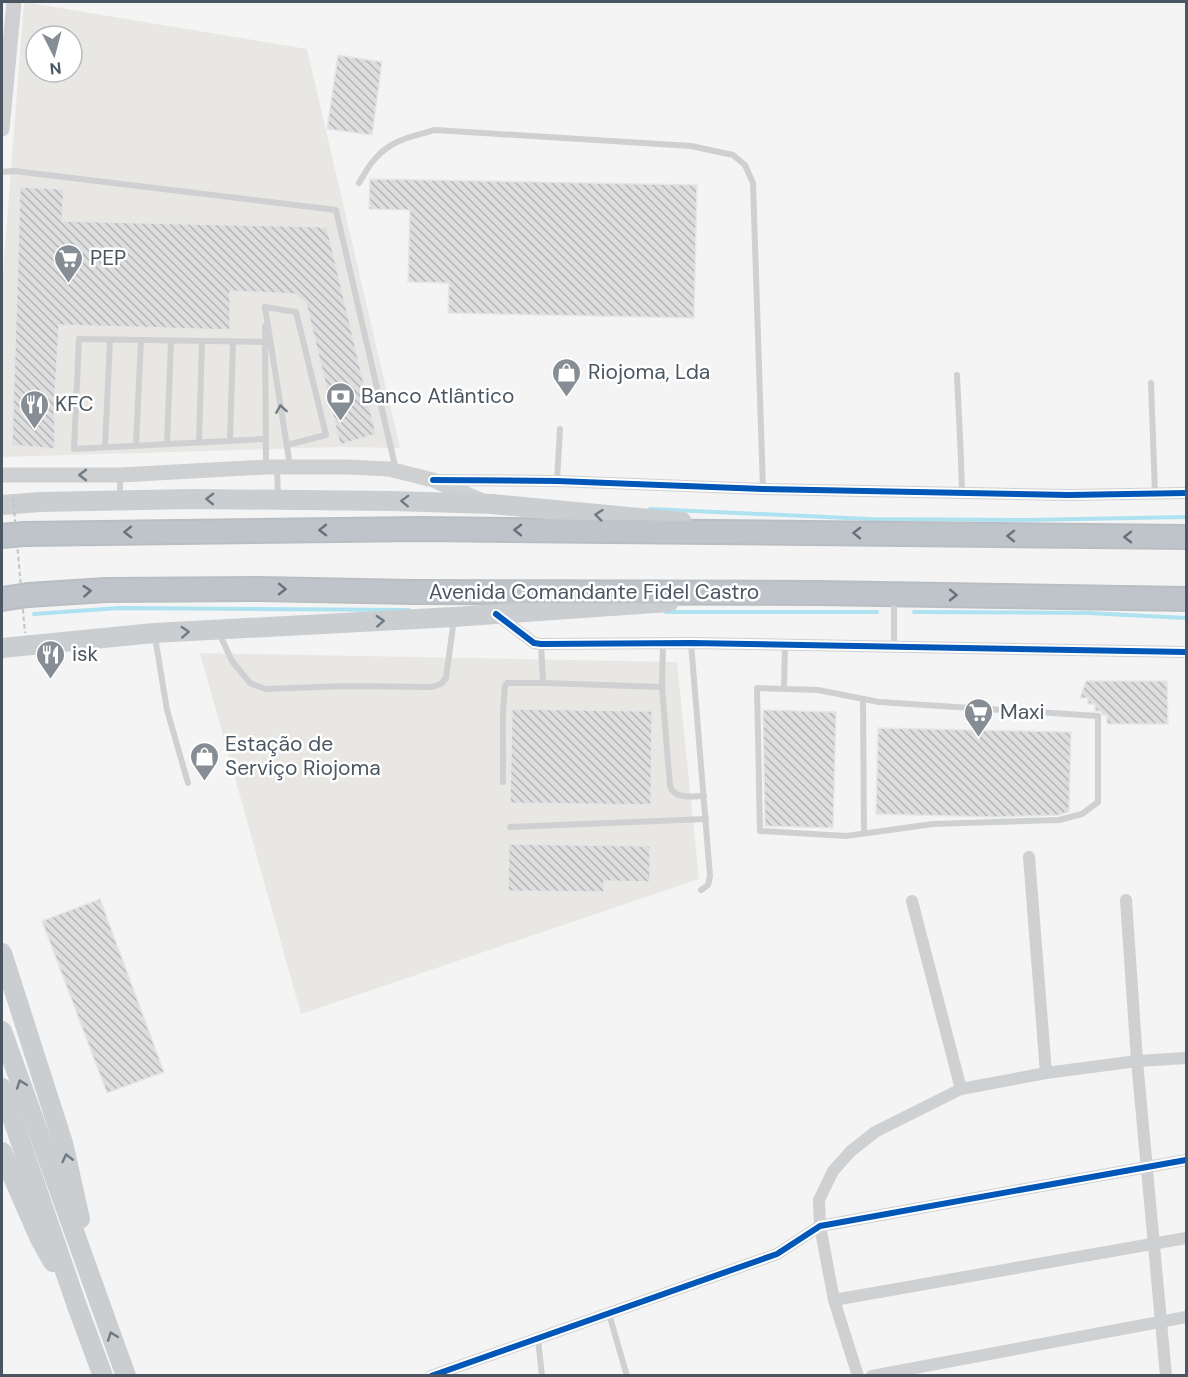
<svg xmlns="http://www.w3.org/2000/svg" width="1188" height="1377" viewBox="0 0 1188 1377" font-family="'DM Sans',sans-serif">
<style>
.commercial{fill:#e8e7e3;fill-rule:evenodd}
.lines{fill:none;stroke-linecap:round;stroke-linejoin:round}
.stream{stroke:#aee2f0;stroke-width:4}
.building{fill:url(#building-back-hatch);stroke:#e5e6e7;stroke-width:1.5}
.motorway-casing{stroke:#b9bec3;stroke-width:26}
.service{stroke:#ced0d2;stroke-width:6}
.minor{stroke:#ced0d2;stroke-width:12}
.tertiary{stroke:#ced0d2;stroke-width:15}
.primary{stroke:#caced1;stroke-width:20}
.motorway{stroke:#bec4c9;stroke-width:22}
.path-bridge{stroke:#bcc7c4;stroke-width:2;stroke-dasharray:4.5 3;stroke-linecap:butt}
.cycleway-casing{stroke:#fff;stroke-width:10}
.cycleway{stroke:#0057b8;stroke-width:6}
.oneway{stroke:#727b83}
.oneway2{stroke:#707a83}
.oneway3{stroke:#67727b}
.labels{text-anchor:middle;stroke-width:5;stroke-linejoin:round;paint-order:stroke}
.poi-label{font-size:21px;fill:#4a5661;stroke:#fff;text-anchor:start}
.street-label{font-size:21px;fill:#4a5661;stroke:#fff}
</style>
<defs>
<pattern id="building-back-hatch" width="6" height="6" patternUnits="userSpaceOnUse" patternTransform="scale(1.5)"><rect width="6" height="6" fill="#ddddde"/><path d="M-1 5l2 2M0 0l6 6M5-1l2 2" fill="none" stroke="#b5b6b7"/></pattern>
</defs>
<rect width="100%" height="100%" fill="#f4f4f4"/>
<g class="commercial">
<path d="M24,2L307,49L400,448L339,447L2,457V285ZM36,36H72V72H36Z"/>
<polygon points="200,653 677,662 699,879 301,1014"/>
</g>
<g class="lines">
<g class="stream">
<polyline points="650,509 870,519 1025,520 1186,517"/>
<polyline points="666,612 877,612"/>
<polyline points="914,612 1088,613 1186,618"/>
<polyline points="34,614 119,608 409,610"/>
</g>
</g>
<g class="building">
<polygon points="338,55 382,62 372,135 327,129"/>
<polygon points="370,179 697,185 694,318 448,313 449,283 408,282 410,210 369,209"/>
<polygon points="20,187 64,189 62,221 327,227 376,434 340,445 306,303 294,294 230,291 230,330 59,325 54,416 55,416 55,449 12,445"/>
<polygon points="1086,681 1167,681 1168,724 1107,724 1107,715 1103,715 1100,711 1095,711 1095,704 1088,704 1088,698 1080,698"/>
<polygon points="512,709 652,711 651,805 510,803"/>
<polygon points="763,710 836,712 833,828 765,826"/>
<polygon points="878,728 1071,732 1069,812 1058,815 996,817 876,814"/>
<polygon points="509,844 650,846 650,882 604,881 604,892 508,891"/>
<polygon points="100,899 164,1072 107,1093 42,921"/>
</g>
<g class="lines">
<defs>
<g id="motorway">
<polyline points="2,536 24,534 421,529 1186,537"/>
<polyline points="2,599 28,595 106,590 259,589 413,592 819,593 1186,599"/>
</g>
</defs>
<use href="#motorway" class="motorway-casing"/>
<g class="service">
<polyline points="2,172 14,171 336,210 396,470"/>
<path d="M359,183C364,175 368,166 375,159C390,140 413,136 435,130L691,146L733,155L745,165L753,183L763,489"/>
<polyline points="265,307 296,312 326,435 287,445"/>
<polyline points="265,307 290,466"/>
<polyline points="265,326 266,466"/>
<polyline points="957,375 961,460 962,492"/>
<polyline points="1151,383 1155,493"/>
<polyline points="265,439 74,449 79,339 270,342"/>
<polyline points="230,440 233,342"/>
<polyline points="199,442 202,341"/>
<polyline points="167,444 171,341"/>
<polyline points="136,445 141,340"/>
<polyline points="105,447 110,340"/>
<polyline points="277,467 278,496"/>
<polyline points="120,476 120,499"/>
<polyline points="557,481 560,429"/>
<polyline points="219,633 232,661 250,683 265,689 345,686 432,687 441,684 446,678 454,619"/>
<polyline points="155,637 167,710 188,783"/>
<polyline points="691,643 710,876 708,885 701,890"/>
<polyline points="894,647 894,597"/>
<polyline points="543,683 662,687 663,644"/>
<path d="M662,687L670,786C675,800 692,796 704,796"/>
<polygon points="757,688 818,690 879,702 1098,716 1098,802 1082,814 1059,820 933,824 846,836 760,831"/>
<polyline points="784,689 785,645"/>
<polyline points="863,699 864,833"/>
<polyline points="503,782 503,711 505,686 507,683 543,683 541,644"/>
<polyline points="510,827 706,819"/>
<polyline points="609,1314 627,1376"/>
<polyline points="538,1339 542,1376"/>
</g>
<g class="minor">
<polyline points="437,480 557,481 763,489 1069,495 1186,493"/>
<polyline points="496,614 534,643 541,644 691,643 1186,652"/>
<polyline points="1029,857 1046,1073"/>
<polyline points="1126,900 1137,1061 1166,1376"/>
<polyline points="912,901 961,1089"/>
<polyline points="834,1300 1186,1238"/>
<polyline points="431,1376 777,1254 820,1226 1186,1160"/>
<polyline points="858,1376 834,1300 820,1226 819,1200 833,1171 851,1151 875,1132 961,1089 1046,1073 1137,1061 1186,1058"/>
<polyline points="872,1376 1186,1317"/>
</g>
<g class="tertiary">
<polyline points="2,129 14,2"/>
<polyline points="2,475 120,475 266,467 348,467 389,469 433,480 483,501"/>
</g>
<g class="primary">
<polyline points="2,505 40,502 193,499 391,501 492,504 682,522"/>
<polyline points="2,648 154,633 454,617 669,602"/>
<polyline points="2,953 63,1143 80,1219"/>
<polyline points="2,1031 126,1376"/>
<polyline points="2,1088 77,1306 103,1376"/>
<polyline points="2,1152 40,1239 53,1262"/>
</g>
<use href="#motorway" class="motorway"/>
<polyline class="path-bridge" points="13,497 25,633"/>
<defs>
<g id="cycleway">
<polyline points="433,480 557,481 763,489 1069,495 1186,493"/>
<polyline points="496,614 534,643 541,644 691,643 1186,652"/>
<polyline points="431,1376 777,1254 820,1226 1186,1160"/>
</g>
</defs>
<use href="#cycleway" class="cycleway-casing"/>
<use href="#cycleway" class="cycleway"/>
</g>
<defs><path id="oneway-chevron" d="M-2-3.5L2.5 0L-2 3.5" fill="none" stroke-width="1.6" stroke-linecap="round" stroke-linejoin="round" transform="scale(1.5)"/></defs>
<g class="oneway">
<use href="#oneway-chevron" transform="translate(281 409) rotate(-99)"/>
<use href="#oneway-chevron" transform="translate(83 475) rotate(-180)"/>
</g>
<g class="oneway2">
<use href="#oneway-chevron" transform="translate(210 499) rotate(-179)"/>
<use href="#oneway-chevron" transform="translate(405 501) rotate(-178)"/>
<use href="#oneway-chevron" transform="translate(599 515) rotate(-174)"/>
<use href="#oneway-chevron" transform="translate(380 621) rotate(-3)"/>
<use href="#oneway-chevron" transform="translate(185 632) rotate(-3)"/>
<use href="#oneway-chevron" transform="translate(21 1084) rotate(-110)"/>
<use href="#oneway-chevron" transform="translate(67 1158) rotate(-103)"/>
<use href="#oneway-chevron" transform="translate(112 1336) rotate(-110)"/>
</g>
<g class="oneway3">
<use href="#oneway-chevron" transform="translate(323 530) rotate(179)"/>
<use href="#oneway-chevron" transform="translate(518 530) rotate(-179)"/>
<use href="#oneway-chevron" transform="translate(128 532) rotate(179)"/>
<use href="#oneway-chevron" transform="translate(857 533) rotate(-179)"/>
<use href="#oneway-chevron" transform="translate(1011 536) rotate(-179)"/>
<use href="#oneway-chevron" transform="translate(1128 537) rotate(-180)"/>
<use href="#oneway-chevron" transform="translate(282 589) rotate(1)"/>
<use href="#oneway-chevron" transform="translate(87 591) rotate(-4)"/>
<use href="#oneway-chevron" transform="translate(953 595) rotate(1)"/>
</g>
<defs>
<symbol id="supermarket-pin" viewBox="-11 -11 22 30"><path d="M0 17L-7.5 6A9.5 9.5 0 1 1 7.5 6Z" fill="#868d94" stroke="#fff"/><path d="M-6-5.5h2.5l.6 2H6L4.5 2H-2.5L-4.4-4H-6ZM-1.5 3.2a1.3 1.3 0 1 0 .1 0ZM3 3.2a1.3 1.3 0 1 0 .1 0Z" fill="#fff"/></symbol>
<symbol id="shop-pin" viewBox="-11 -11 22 30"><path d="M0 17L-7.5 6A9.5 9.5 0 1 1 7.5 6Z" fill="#868d94" stroke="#fff"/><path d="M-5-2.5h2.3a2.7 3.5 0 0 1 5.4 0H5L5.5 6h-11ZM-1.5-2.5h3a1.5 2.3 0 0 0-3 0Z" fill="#fff"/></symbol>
<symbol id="bank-pin" viewBox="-11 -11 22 30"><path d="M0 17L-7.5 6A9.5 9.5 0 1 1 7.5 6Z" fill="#868d94" stroke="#fff"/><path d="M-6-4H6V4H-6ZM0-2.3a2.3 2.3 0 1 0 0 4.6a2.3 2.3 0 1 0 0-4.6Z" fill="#fff"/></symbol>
<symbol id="restaurant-pin" viewBox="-11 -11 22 30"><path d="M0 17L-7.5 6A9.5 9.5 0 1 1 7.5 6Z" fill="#868d94" stroke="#fff"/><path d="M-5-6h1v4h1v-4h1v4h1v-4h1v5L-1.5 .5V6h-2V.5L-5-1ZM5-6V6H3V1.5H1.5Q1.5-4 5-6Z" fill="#fff"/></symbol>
</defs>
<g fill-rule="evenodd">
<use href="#supermarket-pin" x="52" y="242" width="33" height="45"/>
<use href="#shop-pin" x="550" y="356" width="33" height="45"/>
<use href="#bank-pin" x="324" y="380" width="33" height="45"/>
<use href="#restaurant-pin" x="18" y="388" width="33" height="45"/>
<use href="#restaurant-pin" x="34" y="638" width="33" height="45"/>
<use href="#supermarket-pin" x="962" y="696" width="33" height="45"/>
<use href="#shop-pin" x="188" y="740" width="33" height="45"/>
</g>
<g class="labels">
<g class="poi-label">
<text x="90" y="265">PEP</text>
<text x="588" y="379">Riojoma, Lda</text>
<text x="361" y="403">Banco Atlântico</text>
<text x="55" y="411">KFC</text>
<text x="72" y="661">isk</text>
<text x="1000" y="719">Maxi</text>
<text x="225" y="751">Estação de<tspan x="225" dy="24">Serviço Riojoma</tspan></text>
</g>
<g class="street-label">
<text x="594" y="599">Avenida Comandante Fidel Castro</text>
</g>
</g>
<rect width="1188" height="1377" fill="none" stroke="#4a5661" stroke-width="6"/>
<g transform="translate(54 54) rotate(174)"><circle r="28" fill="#ffffff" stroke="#b7bbc0" stroke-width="1.5"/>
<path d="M0-4.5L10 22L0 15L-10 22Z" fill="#868d94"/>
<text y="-9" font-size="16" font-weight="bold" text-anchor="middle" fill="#4a5661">N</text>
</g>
</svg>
